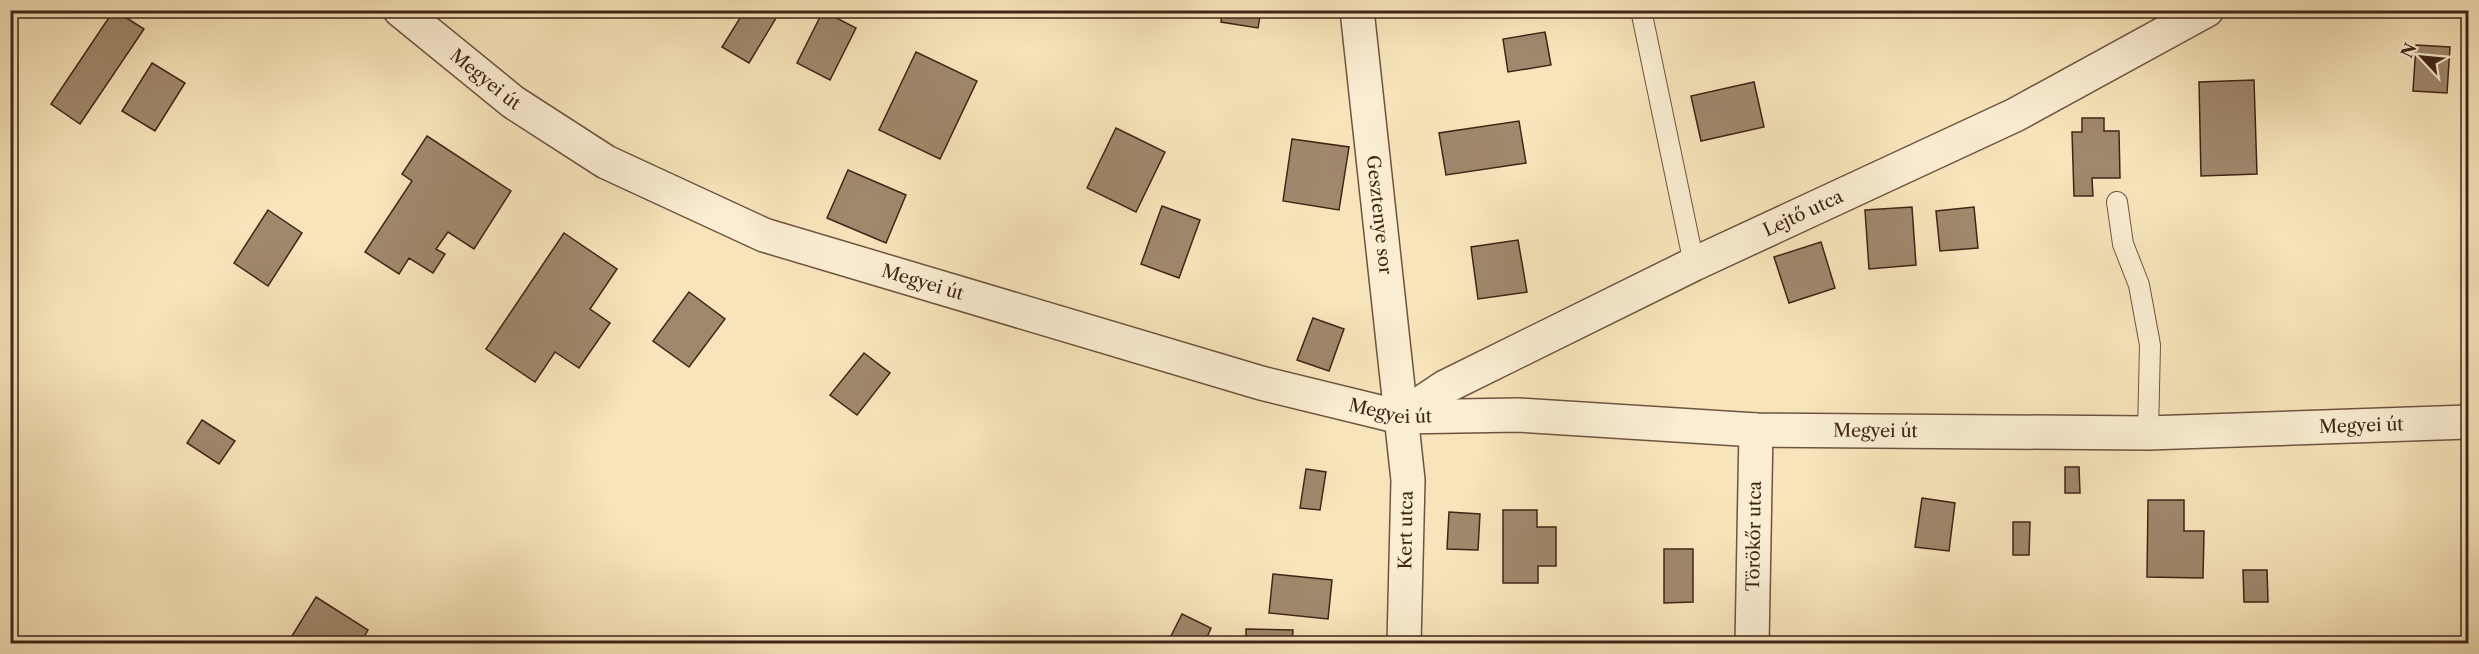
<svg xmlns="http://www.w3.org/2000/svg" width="2479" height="654" viewBox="0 0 2479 654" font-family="'Libre Caslon Text',serif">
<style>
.building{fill:#a0886c;stroke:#412418;stroke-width:1.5}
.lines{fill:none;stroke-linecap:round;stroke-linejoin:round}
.lane-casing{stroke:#6e5440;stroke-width:22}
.street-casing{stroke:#6e5440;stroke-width:36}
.lane{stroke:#faedd2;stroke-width:20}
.street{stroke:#faedd2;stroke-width:33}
.labels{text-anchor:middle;stroke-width:6;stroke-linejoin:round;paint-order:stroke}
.street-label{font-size:18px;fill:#412418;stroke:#faedd2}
</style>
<rect width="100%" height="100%" fill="#f7e4ba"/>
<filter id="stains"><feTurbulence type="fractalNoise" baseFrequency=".00333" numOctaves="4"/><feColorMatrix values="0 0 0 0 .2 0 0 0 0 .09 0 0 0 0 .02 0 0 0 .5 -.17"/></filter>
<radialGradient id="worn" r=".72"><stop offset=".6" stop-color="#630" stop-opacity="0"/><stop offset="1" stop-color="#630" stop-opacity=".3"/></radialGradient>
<g class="building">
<polygon points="114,10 144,29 80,124 51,104"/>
<polygon points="745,10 774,10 779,13 749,63 722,47"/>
<polygon points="1222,10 1261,10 1258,28 1221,22"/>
<polygon points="823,11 856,28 830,80 797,63"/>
<polygon points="1545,32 1551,65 1508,72 1503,39"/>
<polygon points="2416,45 2450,47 2447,93 2413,91"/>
<polygon points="916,52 977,81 940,159 879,130"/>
<polygon points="152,63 185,83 155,131 122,111"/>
<polygon points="2254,80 2257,174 2201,176 2199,82"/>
<polygon points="1754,82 1764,127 1701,141 1691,96"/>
<polygon points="2082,118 2104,118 2104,131 2119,131 2120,178 2092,178 2093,196 2074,196 2072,132 2082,132"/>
<polygon points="1519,121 1526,163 1446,175 1439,133"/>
<polygon points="1116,128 1165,152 1136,212 1087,188"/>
<polygon points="427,136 511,191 474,249 448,232 436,249 445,254 433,273 409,258 399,274 365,252 412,181 402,174"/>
<polygon points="1292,139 1349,147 1339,210 1283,201"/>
<polygon points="848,170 906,195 886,243 827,218"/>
<polygon points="1162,206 1200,220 1179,278 1141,264"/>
<polygon points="1912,207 1916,265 1869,269 1865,210"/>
<polygon points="1974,207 1978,248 1940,251 1936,211"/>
<polygon points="268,210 302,233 268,286 234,263"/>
<polygon points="564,233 617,269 590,309 610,323 579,368 555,352 535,382 486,349"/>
<polygon points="1518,240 1527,292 1478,299 1471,247"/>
<polygon points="1821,242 1835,288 1789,303 1774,257"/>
<polygon points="689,292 725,319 689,367 653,341"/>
<polygon points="1313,318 1344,329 1329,371 1297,360"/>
<polygon points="864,353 890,373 857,415 830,395"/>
<polygon points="202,420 235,441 219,464 187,443"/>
<polygon points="2065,467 2079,467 2080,493 2065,493"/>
<polygon points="1306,469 1326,472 1320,510 1300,508"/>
<polygon points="1922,498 1955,503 1949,551 1915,547"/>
<polygon points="2148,500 2184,500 2184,531 2204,531 2203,578 2147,577"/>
<polygon points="1503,510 1537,510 1537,527 1556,527 1556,566 1538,566 1538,583 1503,583"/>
<polygon points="1449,512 1480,514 1478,550 1447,549"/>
<polygon points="2013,522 2030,522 2029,555 2013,555"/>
<polygon points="1664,549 1693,549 1693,602 1664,603"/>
<polygon points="2243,570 2267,570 2268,602 2244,602"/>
<polygon points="1273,574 1332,580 1328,619 1269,613"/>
<polygon points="316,597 368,630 360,644 287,644"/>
<polygon points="1182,614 1211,628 1204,644 1167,644"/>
<polygon points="1246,629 1293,630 1292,644 1246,644"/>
</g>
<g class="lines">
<defs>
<g id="lane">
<polyline points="1641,10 1694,264"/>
<polyline points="2117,202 2123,244 2139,285 2150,345 2148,433"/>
</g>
<g id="street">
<path id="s1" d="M400,10L513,102L606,162L764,235L1261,383L1400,417L1518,415L1756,430L2148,433L2468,422"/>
<path id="s2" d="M1357,10L1408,480L1404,644"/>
<path id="s3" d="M1400,417L1445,387L1694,264L2015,115L2207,10"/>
<path id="s4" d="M1752,644L1756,430"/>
</g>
</defs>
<use href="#lane" class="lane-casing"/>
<use href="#street" class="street-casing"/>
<use href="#lane" class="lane"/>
<use href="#street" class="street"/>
</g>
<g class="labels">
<g class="street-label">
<text dy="6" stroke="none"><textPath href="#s1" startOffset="110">Megyei út</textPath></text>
<text dy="6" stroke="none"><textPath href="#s3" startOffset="452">Lejtő utca</textPath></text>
<text dy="6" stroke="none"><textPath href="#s2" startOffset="206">Gesztenye sor</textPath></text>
<text dy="6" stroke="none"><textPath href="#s1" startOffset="596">Megyei út</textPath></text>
<text dy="6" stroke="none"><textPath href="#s1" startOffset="1082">Megyei út</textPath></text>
<text dy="6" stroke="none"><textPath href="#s1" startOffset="2054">Megyei út</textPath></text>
<text dy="6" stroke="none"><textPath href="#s1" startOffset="1568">Megyei út</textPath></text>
<text transform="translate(1406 530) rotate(-89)" y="6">Kert utca</text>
<text dy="6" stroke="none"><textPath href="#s4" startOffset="108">Törökőr utca</textPath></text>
</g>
</g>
<rect width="2479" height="654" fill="none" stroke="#f7e4ba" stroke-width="36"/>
<rect x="12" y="12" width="2455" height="630" fill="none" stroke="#412418" stroke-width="3"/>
<rect x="18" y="18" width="2443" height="618" fill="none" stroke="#412418" stroke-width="1.5"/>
<g transform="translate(2422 57) rotate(296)" stroke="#faedd2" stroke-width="4.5" paint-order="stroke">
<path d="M0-4.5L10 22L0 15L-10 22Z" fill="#412418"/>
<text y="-9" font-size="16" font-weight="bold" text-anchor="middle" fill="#412418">N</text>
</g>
<rect width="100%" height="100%" filter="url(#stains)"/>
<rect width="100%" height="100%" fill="url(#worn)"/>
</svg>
